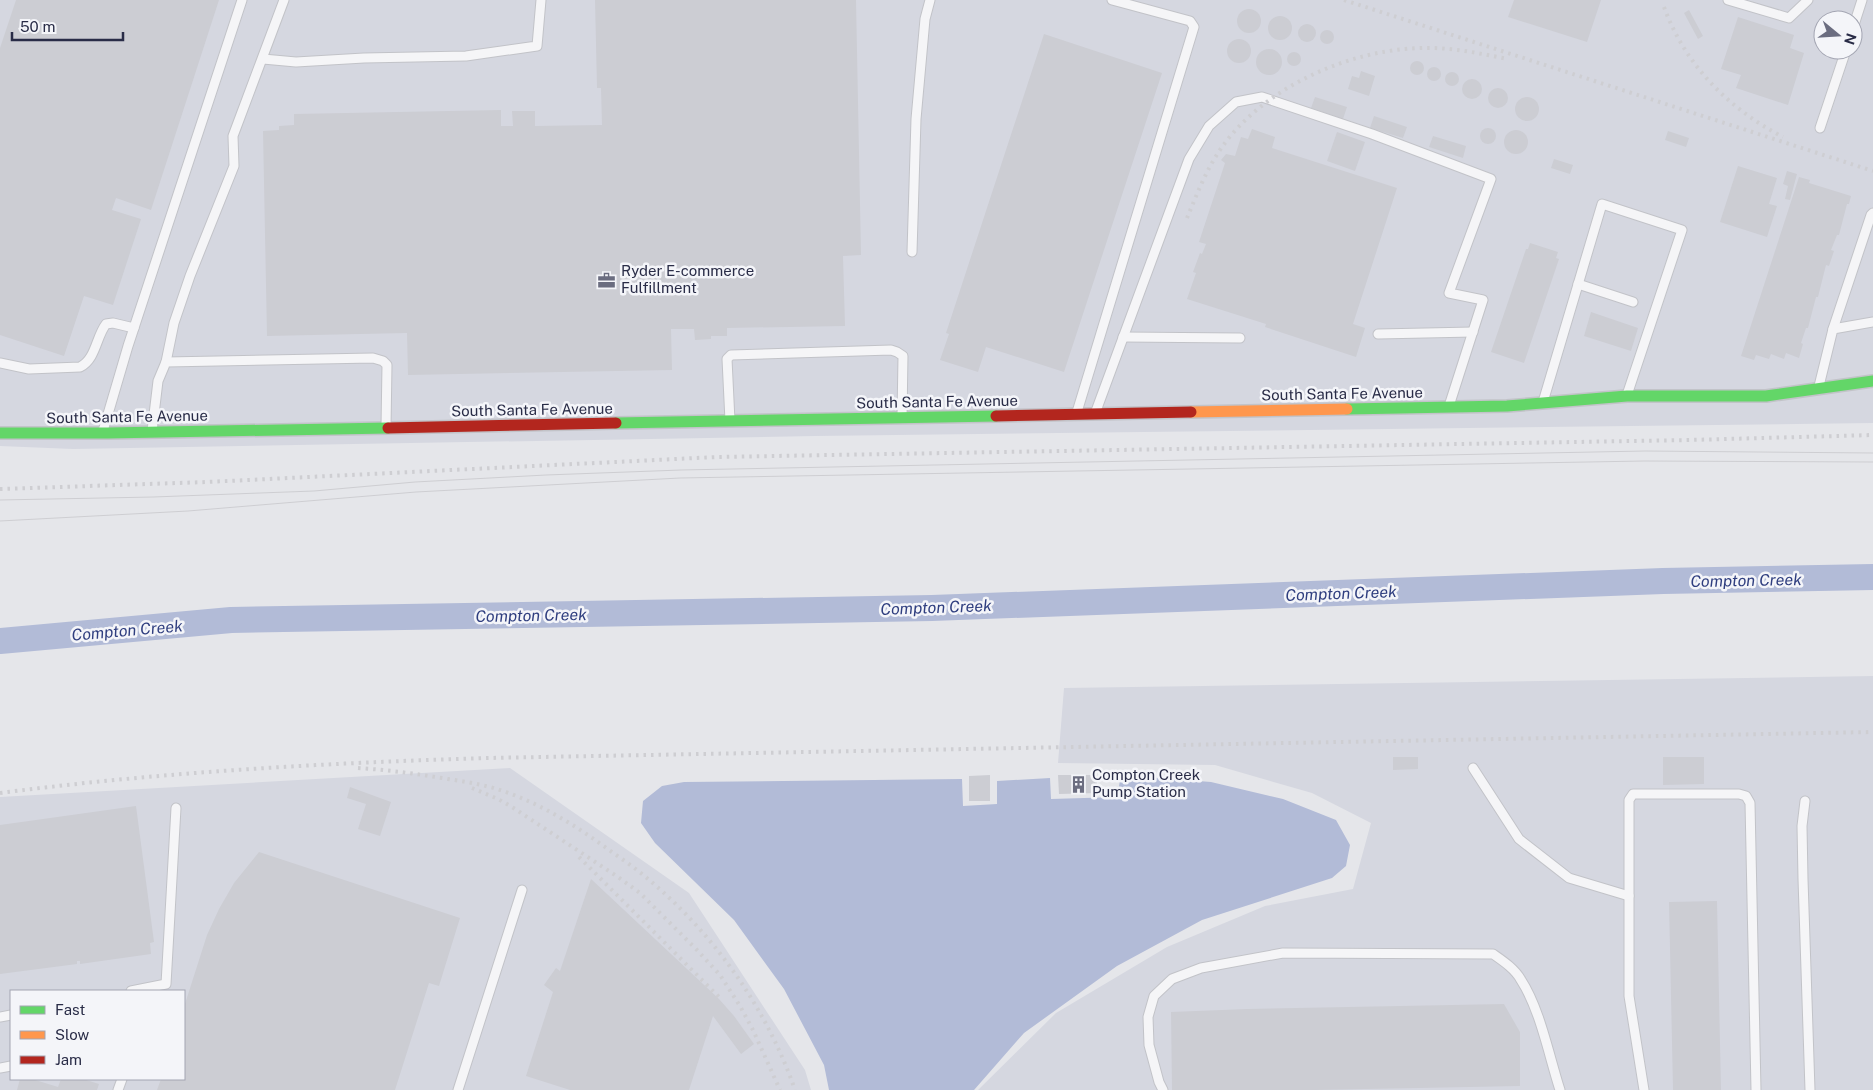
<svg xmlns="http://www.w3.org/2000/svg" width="1873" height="1090" viewBox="0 0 1873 1090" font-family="'Public Sans',sans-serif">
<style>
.built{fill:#d5d7e0;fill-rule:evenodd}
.water{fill:#b2bbd7}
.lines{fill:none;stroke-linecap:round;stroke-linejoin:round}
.river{stroke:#b2bbd7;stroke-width:26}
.building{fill:#cccdd3}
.lane-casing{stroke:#c2c3c8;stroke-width:11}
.fast-casing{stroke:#c2c3c8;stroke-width:14}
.slow-casing{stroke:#c2c3c8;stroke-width:14}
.jam-casing{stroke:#c2c3c8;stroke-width:14}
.lane{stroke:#f5f5f7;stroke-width:9}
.fast{stroke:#63d668;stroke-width:11}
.slow{stroke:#ff974d;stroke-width:11}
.jam{stroke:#b3261e;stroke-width:11}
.tram{stroke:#ceced2;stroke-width:1}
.rail{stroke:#ceced2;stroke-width:4;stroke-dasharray:2.5 5;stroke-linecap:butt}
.labels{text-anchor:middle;stroke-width:5;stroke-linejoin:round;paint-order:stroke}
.poi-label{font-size:15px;fill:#292c47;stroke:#f4f5f9;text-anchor:start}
.street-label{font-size:15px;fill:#292c47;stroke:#f4f5f9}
.water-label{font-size:16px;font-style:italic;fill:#2f3e7f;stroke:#f4f5f9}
</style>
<rect width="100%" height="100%" fill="#e5e6ea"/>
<g class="built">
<path d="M0,0H1873V423L815,436L73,449L0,446ZM1823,20H1853V50H1823Z"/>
<polygon points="1873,676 1873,1090 978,1090 1056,1013 1167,947 1265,906 1353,889 1371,823 1312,793 1215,765 1058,763 1064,688"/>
<path d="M510,768L689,893L805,1070L811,1090H0V797ZM11,991H184V1079H11Z"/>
</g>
<polygon class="water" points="1121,775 1211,782 1283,799 1336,820 1350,845 1346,866 1332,878 1202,920 1117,966 1024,1033 974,1090 829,1090 824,1065 784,989 734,920 655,843 641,823 643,801 662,786 684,782 962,779 963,806 997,804 997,781 1050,778 1051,799 1117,797"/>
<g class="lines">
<polyline class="river" points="0,641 231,620 932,608 1663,581 1873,577"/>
</g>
<g class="building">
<polygon points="16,0 219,0 151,210 116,198 112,210 141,219 113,305 84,296 64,356 0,335 0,48"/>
<polygon points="595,0 856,0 861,255 843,256 845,326 727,328 727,336 711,336 711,339 695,340 694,329 671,329 672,370 408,375 407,333 267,336 263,131 279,130 279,126 294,125 294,114 501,110 501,126 513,126 512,111 535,111 535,126 602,125 601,88 597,88"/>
<polygon points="1514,0 1601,0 1587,42 1508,17"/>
<circle cx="1249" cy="21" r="12"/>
<polygon points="1689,10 1703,36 1698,39 1684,13"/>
<circle cx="1280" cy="28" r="12"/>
<polygon points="1738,17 1794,35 1790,48 1804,53 1788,105 1736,88 1741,75 1721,69"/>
<circle cx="1307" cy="33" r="9"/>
<circle cx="1327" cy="37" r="7"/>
<polygon points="1044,34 1162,73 1064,372 986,347 978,372 940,360 949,334 946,333"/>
<circle cx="1239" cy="51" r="12"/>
<circle cx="1269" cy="62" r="13"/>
<circle cx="1294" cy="59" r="7"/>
<circle cx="1417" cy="68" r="7"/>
<circle cx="1434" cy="74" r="7"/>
<polygon points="1361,71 1375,76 1369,96 1348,89 1352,76 1359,78"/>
<circle cx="1452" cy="79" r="7"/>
<circle cx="1472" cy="89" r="10"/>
<circle cx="1498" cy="98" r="10"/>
<polygon points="1315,97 1347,107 1343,119 1311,108"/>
<circle cx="1527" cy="109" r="12"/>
<polygon points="1374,116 1407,127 1403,138 1370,128"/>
<circle cx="1488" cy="136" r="8"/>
<polygon points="1252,129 1275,137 1272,148 1397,188 1353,324 1365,328 1356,357 1265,327 1266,324 1187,299 1196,273 1193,272 1200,253 1202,254 1206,244 1199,242 1225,163 1221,160 1226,154 1235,156 1241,137 1248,139"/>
<circle cx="1516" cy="142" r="12"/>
<polygon points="1668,131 1689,138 1686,147 1665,140"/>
<polygon points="1337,132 1365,142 1355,171 1327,161"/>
<polygon points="1433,136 1466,146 1463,158 1429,147"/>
<polygon points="1554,159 1573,165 1570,174 1551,168"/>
<polygon points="1738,166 1777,178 1769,204 1777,206 1767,237 1720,222"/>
<polygon points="1787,171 1797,174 1790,200 1785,199 1788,186 1783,184"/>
<polygon points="1799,177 1810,180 1809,183 1851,196 1849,204 1847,204 1839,235 1837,235 1831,250 1834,251 1829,266 1826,265 1818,297 1816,297 1808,328 1806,328 1801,343 1803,344 1799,358 1786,353 1784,359 1771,354 1769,359 1756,355 1754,360 1741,356"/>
<polygon points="1530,243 1558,252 1556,258 1559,259 1524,363 1491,352 1526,249 1528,249"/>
<polygon points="1591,312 1638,328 1631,351 1584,336"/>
<polygon points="1393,757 1418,757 1418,769 1393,770"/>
<polygon points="1663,757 1704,757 1704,784 1663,785"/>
<polygon points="990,775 990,801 969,801 969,776"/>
<polygon points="1058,775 1097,775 1097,793 1059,794"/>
<polygon points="350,787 391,802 380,836 358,829 366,804 347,798"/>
<polygon points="136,806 154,942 150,943 151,954 80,964 80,961 77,961 77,964 0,974 0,825"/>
<polygon points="259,852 460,918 439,986 429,983 395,1090 157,1090 161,1079 184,1079 184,1007 207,935 219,909 234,883"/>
<polygon points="591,879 719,999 734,1016 754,1044 741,1054 713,1016 689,1090 570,1090 526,1076 553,992 544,985 556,968 560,971"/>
<polygon points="1717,901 1721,1090 1673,1090 1669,902"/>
<polygon points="1504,1004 1520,1032 1520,1086 1315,1090 1172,1090 1171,1012 1247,1009"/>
<polygon points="20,1079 32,1079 58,1087 61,1079 83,1079 99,1084 97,1090 17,1090"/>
</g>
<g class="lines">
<defs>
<g id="lane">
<polyline points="1728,0 1789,18 1808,0"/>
<polyline points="1853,28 1862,0"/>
<polyline points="263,59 296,62 364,58 466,56 537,46 541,0"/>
<polyline points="1820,128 1846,50"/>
<polyline points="912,252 916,119 925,19 930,0"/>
<polyline points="1578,284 1633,302"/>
<polyline points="1833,329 1871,215 1873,213"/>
<polyline points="1378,334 1473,332"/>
<polyline points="1123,337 1240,338"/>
<polyline points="166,362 174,323 190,276 234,166 233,136 284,0"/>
<path d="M0,363L29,369L80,367C96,359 96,337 106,324L113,323L134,328"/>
<polyline points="1819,386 1833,329 1873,322"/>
<polyline points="1543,402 1602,204 1682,230 1627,395"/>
<polyline points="1096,411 1189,159 1209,126 1236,102 1262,97 1372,134 1491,179 1449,293 1483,300 1449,406"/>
<polyline points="1077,412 1194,27 1190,21 1112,0"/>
<polyline points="730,421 727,359 731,355 891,350 897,352 903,356 902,417"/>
<polyline points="103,431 128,346 242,0"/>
<polyline points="152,431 158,381 166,362 373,358 383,361 387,365 386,427"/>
<polyline points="1473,768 1519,839 1569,878 1629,896"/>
<polyline points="1805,801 1802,826 1803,879 1810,1090"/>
<polyline points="131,991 166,984 176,808"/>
<polyline points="0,1017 11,1015"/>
<polyline points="0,1068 11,1066"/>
<polyline points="118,1090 122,1079"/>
<polyline points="458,1090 522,890"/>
<path d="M1163,1090L1159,1082L1149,1045L1148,1017L1154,996L1172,979L1201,968L1283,953L1493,954C1503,961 1515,969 1521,980C1540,1009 1549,1056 1560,1090"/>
<polyline points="1644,1090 1629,996 1629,800 1633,794 1739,794 1746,796 1750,803 1756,1090"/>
</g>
<g id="fast">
<polyline points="1347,409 1507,406 1627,396 1766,396 1873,381"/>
<polyline points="616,423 996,416"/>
<polyline points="0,433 108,433 388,428"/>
</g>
<polyline id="slow" points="1191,412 1347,409"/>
<g id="jam">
<polyline points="996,416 1191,412"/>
<polyline points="388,428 616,423"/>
</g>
</defs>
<use href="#lane" class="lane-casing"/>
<use href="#fast" class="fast-casing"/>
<use href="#slow" class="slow-casing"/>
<use href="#jam" class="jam-casing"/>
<use href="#lane" class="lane"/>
<use href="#fast" class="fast"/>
<use href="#slow" class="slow"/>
<use href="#jam" class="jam"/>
<g class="tram">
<polyline points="0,500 153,497 314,491 415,482 546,475 681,470 1645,451 1873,453"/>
<polyline points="0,521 188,511 416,492 680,478 1644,461 1873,462"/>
</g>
<g class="rail">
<polyline points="1344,0 1873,171"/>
<path d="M1664,7C1685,65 1729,109 1783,137"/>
<path d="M1187,218C1197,194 1207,168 1222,147C1266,85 1355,47 1429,48C1456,48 1482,54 1508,59"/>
<polyline points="0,489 207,482 717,457 1689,440 1873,435"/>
<path d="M358,768C389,770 418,774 448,779C467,782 486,785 503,791C541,804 573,824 605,847C617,856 630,864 642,874C711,930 766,1006 795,1090"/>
<polyline points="472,788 498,799 512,807 618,877 640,893 697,950 720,975 740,1006 753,1030 780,1090"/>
<path d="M0,793C162,772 324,763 487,758L1873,732"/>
<polyline points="579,857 719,997"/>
</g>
</g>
<defs>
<symbol id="office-bare" viewBox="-9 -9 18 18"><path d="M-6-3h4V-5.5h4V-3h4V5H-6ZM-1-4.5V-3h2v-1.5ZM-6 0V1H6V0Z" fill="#6b6d80" stroke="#f4f5f9" stroke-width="2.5" paint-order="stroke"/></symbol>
<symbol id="building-bare" viewBox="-9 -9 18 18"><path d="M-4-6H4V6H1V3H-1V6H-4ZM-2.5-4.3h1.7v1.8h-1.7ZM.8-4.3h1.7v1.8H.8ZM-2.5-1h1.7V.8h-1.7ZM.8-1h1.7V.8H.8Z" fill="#6b6d80" stroke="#f4f5f9" stroke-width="2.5" paint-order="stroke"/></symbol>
</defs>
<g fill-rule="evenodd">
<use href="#office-bare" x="594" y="268" width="25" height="25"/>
<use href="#building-bare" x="1066" y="772" width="25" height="25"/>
</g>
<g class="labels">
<g class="poi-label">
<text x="621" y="276">Ryder E-commerce<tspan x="621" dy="17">Fulfillment</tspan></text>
<text x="1092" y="780">Compton Creek<tspan x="1092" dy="17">Pump Station</tspan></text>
</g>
<g class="street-label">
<text transform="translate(1342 394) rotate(-1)" y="5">South Santa Fe Avenue</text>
<text transform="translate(937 402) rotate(-1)" y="5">South Santa Fe Avenue</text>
<text transform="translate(532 410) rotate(-1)" y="5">South Santa Fe Avenue</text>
<text transform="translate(127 417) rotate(-1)" y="5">South Santa Fe Avenue</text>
</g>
<g class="water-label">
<text transform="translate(1746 580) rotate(-1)" y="6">Compton Creek</text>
<text transform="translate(1341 593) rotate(-2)" y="6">Compton Creek</text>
<text transform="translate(936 607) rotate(-2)" y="6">Compton Creek</text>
<text transform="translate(531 615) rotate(-1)" y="6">Compton Creek</text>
<text transform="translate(127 630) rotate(-5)" y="6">Compton Creek</text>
</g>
</g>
<rect x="10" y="990" width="175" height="90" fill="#f4f5f9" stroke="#a3a5b2"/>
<rect x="20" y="1006" width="25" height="8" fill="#63d668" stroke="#a3a5b2"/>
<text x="55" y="1015" font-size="15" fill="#292c47">Fast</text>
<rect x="20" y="1031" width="25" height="8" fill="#ff974d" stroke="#a3a5b2"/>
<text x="55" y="1040" font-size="15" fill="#292c47">Slow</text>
<rect x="20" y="1056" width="25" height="8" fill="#b3261e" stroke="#a3a5b2"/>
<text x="55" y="1065" font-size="15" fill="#292c47">Jam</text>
<g transform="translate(1838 35) rotate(108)"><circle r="24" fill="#f4f5f9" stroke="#a3a5b2"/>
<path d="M0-4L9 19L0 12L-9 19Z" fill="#6b6d80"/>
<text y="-8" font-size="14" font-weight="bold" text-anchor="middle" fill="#292c47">N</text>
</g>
<path d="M12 32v8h111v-8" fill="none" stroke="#292c47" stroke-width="2.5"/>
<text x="20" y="32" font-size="15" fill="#292c47" stroke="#f4f5f9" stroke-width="4" paint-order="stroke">50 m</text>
</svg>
